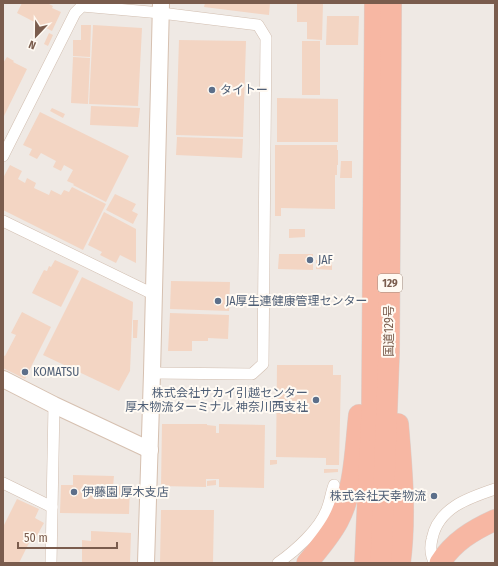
<svg xmlns="http://www.w3.org/2000/svg" width="498" height="566" viewBox="0 0 498 566" font-family="'Fira Sans Condensed','Noto Sans JP',sans-serif">
<style>
.industrial{fill:#efe9e4}
.building{fill:#f3d5c3}
.lines{fill:none;stroke-linecap:round;stroke-linejoin:round}
.street-casing{stroke:#d1beb0;stroke-width:12}
.secondary-casing{stroke:#d6c0b0;stroke-width:18}
.highway-casing{stroke:#dad1cd;stroke-width:22}
.street{stroke:#fff;stroke-width:11}
.secondary{stroke:#fff;stroke-width:16}
.highway{stroke:#f7b7a3;stroke-width:21}
.service-dot{fill:#5c6f8a;stroke:#fffaf3;stroke-width:1.5}
.labels{text-anchor:middle;stroke-width:4;stroke-linejoin:round;paint-order:stroke}
.shield{fill:#fffaf3;stroke:#a28b7f;stroke-width:1}
.shield-label{font-size:11px;font-weight:bold;fill:#7a5c4d}
.service-label{font-size:12px;fill:#4e5e75;stroke:#fffaf3;text-anchor:start}
.street-label{font-size:12px;fill:#7a5c4d;stroke:#fffaf3}
</style>
<rect width="100%" height="100%" fill="#fdf6ec"/>
<rect class="industrial" x="3" y="3" width="492" height="560"/>
<g class="building">
<polygon points="22,3 47,3 53,6 52,8 61,12 52,31 17,13"/>
<polygon points="205,3 270,3 269,15 204,7"/>
<polygon points="297,3 323,3 322,40 307,39 307,22 297,22"/>
<polygon points="327,16 359,16 358,45 326,45"/>
<polygon points="81,25 91,25 90,57 73,56 73,40 81,40"/>
<polygon points="93,25 142,28 138,106 89,104"/>
<polygon points="49,33 53,35 48,46 44,44"/>
<polygon points="179,40 246,41 243,137 176,135"/>
<rect x="302" y="41" width="18" height="54"/>
<polygon points="7,57 14,61 13,62 27,69 3,118 3,63"/>
<polygon points="73,57 90,58 88,104 71,103"/>
<polygon points="277,98 338,99 338,142 277,142"/>
<polygon points="91,106 140,108 138,127 90,125"/>
<polygon points="52,108 65,114 63,118 50,111"/>
<polygon points="40,112 129,156 106,202 73,185 74,184 67,181 73,170 64,165 61,171 53,167 56,161 41,153 37,159 29,155 32,149 23,145"/>
<polygon points="177,137 243,139 242,158 176,155"/>
<polygon points="275,145 337,145 337,150 338,150 338,165 337,165 337,175 335,175 335,209 281,208 281,216 275,216"/>
<polygon points="341,161 352,161 352,178 340,178"/>
<polygon points="10,165 22,171 18,179 25,183 27,178 36,183 34,188 49,195 51,190 61,195 64,190 69,192 72,187 106,204 83,250 3,210 3,178"/>
<polygon points="115,194 136,204 132,211 138,214 133,224 106,210"/>
<polygon points="104,212 136,229 136,263 120,255 116,263 100,255 102,252 88,245"/>
<polygon points="289,229 305,229 305,237 289,238"/>
<polygon points="279,254 313,254 313,270 278,269"/>
<polygon points="55,260 79,271 61,307 32,293 44,270 47,271 49,266 51,267"/>
<polygon points="316,260 332,260 332,270 316,269"/>
<polygon points="82,277 133,302 130,371 119,391 43,355"/>
<polygon points="171,281 230,282 229,311 170,309"/>
<polygon points="22,312 51,327 25,379 3,368 3,355 5,356 16,335 11,333"/>
<polygon points="170,313 229,315 228,339 208,338 208,341 192,341 192,351 168,351"/>
<polygon points="133,320 138,320 137,338 133,338"/>
<polygon points="277,365 333,365 333,375 341,375 339,465 326,465 326,458 276,457"/>
<polygon points="162,424 207,424 207,425 216,426 216,433 219,433 219,424 265,425 264,488 219,487 219,479 206,479 206,487 161,486"/>
<polygon points="270,460 277,460 277,464 270,465"/>
<polygon points="324,469 338,469 338,472 324,473"/>
<polygon points="73,475 114,476 113,486 130,486 129,514 60,513 61,485 73,485"/>
<polygon points="216,480 216,485 207,486 207,481"/>
<polygon points="17,499 39,509 35,518 44,523 35,539 32,537 19,563 6,563 3,562 3,527"/>
<polygon points="161,510 214,510 213,563 160,563"/>
<polygon points="91,531 131,533 130,563 82,563 82,540 91,541"/>
</g>
<g class="lines">
<defs>
<g id="street">
<polyline points="3,156 75,13 82,6 161,13 258,25 266,38 263,364 252,374 152,373"/>
<polyline points="3,221 153,294"/>
<polyline points="3,483 52,507"/>
<polyline points="51,563 54,405"/>
<path d="M278,563C295,551 320,529 327,509C330,502 331,493 334,485"/>
<path d="M435,563C430,555 430,547 432,539C438,508 468,498 495,489"/>
</g>
<g id="secondary">
<polyline points="3,379 54,405 150,450"/>
<polyline points="146,563 152,373 161,3"/>
</g>
<g id="highway">
<path d="M398,424C402,470 406,517 400,563"/>
<path d="M307,563C318,550 330,536 338,521C355,489 355,450 359,415"/>
<polyline points="365,563 372,411 375,3"/>
<polyline points="381,563 389,352 391,3"/>
<path d="M440,563C453,542 473,530 495,520"/>
</g>
</defs>
<use href="#street" class="street-casing"/>
<use href="#secondary" class="secondary-casing"/>
<use href="#highway" class="highway-casing"/>
<use href="#street" class="street"/>
<use href="#secondary" class="secondary"/>
<use href="#highway" class="highway"/>
</g>
<g class="service-dot">
<circle cx="212" cy="90" r="4"/>
<circle cx="310" cy="260" r="4"/>
<circle cx="218" cy="301" r="4"/>
<circle cx="25" cy="372" r="4"/>
<circle cx="316" cy="400" r="4"/>
<circle cx="74" cy="492" r="4"/>
<circle cx="434" cy="496" r="4"/>
</g>
<g class="labels">
<rect class="shield" x="378" y="274" width="24" height="18" rx="3"/>
<g class="shield-label">
<text x="390" y="287">129</text>
</g>
<g class="service-label">
<text x="220" y="94">タイトー</text>
<text x="318" y="264">JAF</text>
<text x="226" y="305">JA厚生連健康管理センター</text>
<text x="33" y="376">KOMATSU</text>
<text x="308" y="397" text-anchor="end">株式会社サカイ引越センター<tspan x="308" dy="14">厚木物流ターミナル 神奈川西支社</tspan></text>
<text x="82" y="496">伊藤園 厚木支店</text>
<text x="426" y="500" text-anchor="end">株式会社天幸物流</text>
</g>
<g class="street-label">
<text transform="translate(389 331) rotate(-90)" y="4">国道129号</text>
</g>
</g>
<rect width="498" height="566" fill="none" stroke="#7a5c4d" stroke-width="8"/>
<g transform="translate(36 36) rotate(202)" stroke="#fffaf3" stroke-width="3" paint-order="stroke">
<path d="M0-3L7 15L0 10L-7 15Z" fill="#7a5c4d"/>
<text y="-6" font-size="11" font-weight="bold" text-anchor="middle" fill="#7a5c4d">N</text>
</g>
<path d="M18 542v6h99v-6" fill="none" stroke="#7a5c4d" stroke-width="2"/>
<text x="24" y="542" font-size="12" fill="#7a5c4d" stroke="#fffaf3" stroke-width="3" paint-order="stroke">50 m</text>
</svg>
